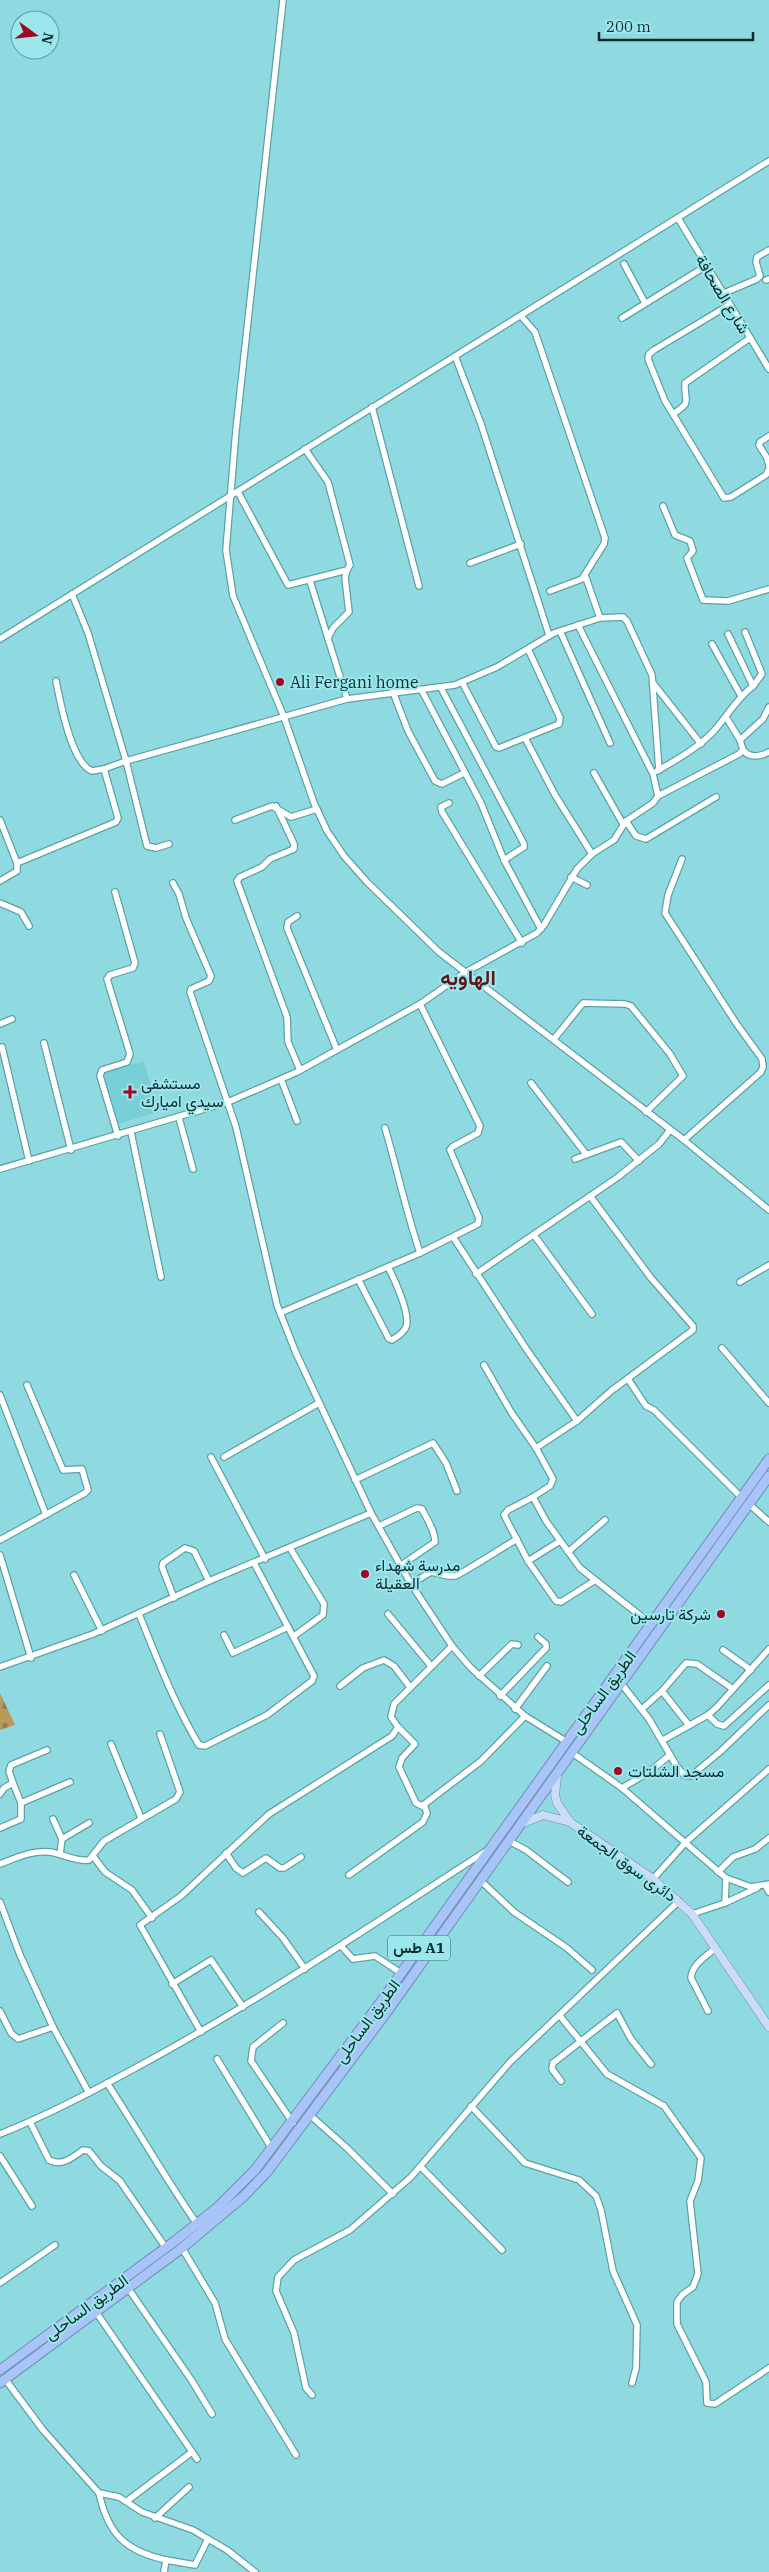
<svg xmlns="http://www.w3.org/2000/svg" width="769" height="2572" viewBox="0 0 769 2572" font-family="'IBM Plex Serif',Vazirmatn,serif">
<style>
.built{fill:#79cfd6}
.cemetery{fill:url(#cemetery-stones)}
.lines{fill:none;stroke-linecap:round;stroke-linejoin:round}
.minor-casing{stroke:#5aa3a9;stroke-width:8}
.major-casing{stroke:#718eb2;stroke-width:9}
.highway-casing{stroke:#718eb2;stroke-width:11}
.minor{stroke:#fff;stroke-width:5.5}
.major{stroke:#cbdcfb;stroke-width:8}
.highway{stroke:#a8c4f9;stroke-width:9}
.poi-dot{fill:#a20421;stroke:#9ce6ed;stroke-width:2}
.labels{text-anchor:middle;stroke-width:4;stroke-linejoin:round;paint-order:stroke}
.shield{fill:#9ce6ed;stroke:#366367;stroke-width:1}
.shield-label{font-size:15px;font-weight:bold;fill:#0b2b2d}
.street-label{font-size:16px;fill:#0b2b2d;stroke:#9ce6ed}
.poi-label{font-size:16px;fill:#0b2b2d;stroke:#9ce6ed;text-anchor:start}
.district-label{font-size:21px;font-weight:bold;fill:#5d181b;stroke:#9ce6ed}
</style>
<defs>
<pattern id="cemetery-stones" width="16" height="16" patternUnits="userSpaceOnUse" patternTransform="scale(1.25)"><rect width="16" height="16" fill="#b9995d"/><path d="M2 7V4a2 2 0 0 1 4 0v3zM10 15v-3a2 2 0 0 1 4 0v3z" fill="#957d4d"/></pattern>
</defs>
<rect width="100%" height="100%" fill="#8fd9e0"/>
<polygon class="built" points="144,1061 158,1112 117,1124 103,1072"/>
<polygon class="cemetery" points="0,1693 15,1725 0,1730"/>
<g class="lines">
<defs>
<g id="minor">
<polyline points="283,0 236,430 226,550 233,596 284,717 314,803 327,831 344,856 367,882 439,952 684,1140 769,1210"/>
<polyline points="678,218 769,369"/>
<polyline points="624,264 645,303"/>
<polyline points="766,280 769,279"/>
<polyline points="722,294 757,279 760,276 756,262 757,257 769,250"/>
<polyline points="729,305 654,350 649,354 648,359 665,401 724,498 731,497 766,475 769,469"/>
<polyline points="521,316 535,332 605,538 604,544 582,579 550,591"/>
<polyline points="622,318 706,266"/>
<polyline points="455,356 481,424 549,635"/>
<polyline points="372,407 419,586"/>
<path d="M673,414C693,401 684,403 685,383L750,338"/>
<polyline points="769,436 760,442 759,445 767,458 769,466"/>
<polyline points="238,492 288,585 347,570 350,565 328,482 305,449"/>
<polyline points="663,506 675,535 690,541 693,551 687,558 703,600 728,601 769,589"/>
<polyline points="470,563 521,544"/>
<polyline points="585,575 600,618"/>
<polyline points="310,581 347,699"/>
<polyline points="560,631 610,743"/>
<polyline points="745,632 762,674 753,686"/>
<polyline points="328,638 333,628 349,612 345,578 347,570"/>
<polyline points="0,639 769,161"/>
<polyline points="712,644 741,696"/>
<path d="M56,681C60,701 71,763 92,771L104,769"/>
<polyline points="462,682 496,747 499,748 559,724 560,718 528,649"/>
<polyline points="653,683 701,744"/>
<polyline points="441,688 524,844 524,847 504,860 541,929"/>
<polyline points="422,691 481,803 504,860"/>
<polyline points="393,692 408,731 435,781 442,784 464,773"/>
<polyline points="525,738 555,795 592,854"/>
<polyline points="740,740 763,719 769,707"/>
<path d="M743,750C749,758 760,757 769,752"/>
<path d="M657,771C676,760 696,749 712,733C726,718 736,699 753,686L728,634"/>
<polyline points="594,773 623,824"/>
<polyline points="658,796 739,754 743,750 740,740 726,717"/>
<polyline points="449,803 441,807 442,812 522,943"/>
<polyline points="276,806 294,844 294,849 270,859 262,867 240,877 237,881 287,1017 288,1042 300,1070"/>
<polyline points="0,820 17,863 116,822 118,818 104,769 126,761 88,633 72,594"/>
<polyline points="235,820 272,806 291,817 317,809"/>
<polyline points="626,821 636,836 646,839 716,797"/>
<polyline points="169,844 156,848 147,846 126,761 347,699 455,685 497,667 554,633 600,618 623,617 627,621 652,675 659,770"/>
<polyline points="682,859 668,895 665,913 736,1023 762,1059 763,1067 761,1072 684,1140"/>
<polyline points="571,877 587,885"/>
<polyline points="0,881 17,871 17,863"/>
<polyline points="173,883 179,894 186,918 211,976 209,981 191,989 190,992 236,1127 277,1305 296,1353 371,1513 411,1584 452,1646 471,1668 525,1716 567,1742"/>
<polyline points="115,892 135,963 133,968 110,975 107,979 130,1054 127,1062 102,1070 100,1076 118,1136"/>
<polyline points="0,903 21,912 29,926"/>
<polyline points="297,916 288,922 287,928 337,1050"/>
<polyline points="0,1024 12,1019"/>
<polyline points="554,1039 583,1003 625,1004 631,1006 670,1054 683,1076 646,1112"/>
<polyline points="44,1043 71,1150"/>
<polyline points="2,1047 29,1161"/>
<polyline points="281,1079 297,1121"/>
<polyline points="531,1083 586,1154"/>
<polyline points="179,1118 193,1169"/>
<path d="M385,1128C397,1169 406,1211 420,1253"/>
<polyline points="131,1132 161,1277"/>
<polyline points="575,1159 621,1142 639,1161"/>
<polyline points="0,1169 228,1102 297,1072 420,1004 466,972 537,933 544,925 577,869 592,854 614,840 626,821 653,803 658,796 653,774 578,625"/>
<polyline points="590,1196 651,1278 693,1326 693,1330 611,1391 577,1421 536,1448 553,1479 550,1486 533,1497 546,1521 580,1568 652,1625"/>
<polyline points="534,1235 592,1314"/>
<polyline points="453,1237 527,1350 577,1421"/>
<polyline points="476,1274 618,1177 659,1144 670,1130"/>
<path d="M358,1279L389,1339L392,1340C397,1337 404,1332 406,1327C411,1315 394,1278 388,1267"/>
<polyline points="740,1282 769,1265"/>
<polyline points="280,1313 420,1253 478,1224 479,1218 450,1150 452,1147 478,1133 480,1126 420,1004"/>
<polyline points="722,1348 769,1403"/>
<polyline points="484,1365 511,1412 536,1448"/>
<polyline points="628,1379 646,1406 654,1410 741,1497"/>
<polyline points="0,1395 46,1515"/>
<polyline points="211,1457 265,1559"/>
<polyline points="224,1457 319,1403"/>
<polyline points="355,1480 433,1443 446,1463 457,1491"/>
<polyline points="533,1497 508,1510 504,1515 528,1561 556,1601 561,1602 594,1581"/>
<polyline points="749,1504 769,1522"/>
<path d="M379,1526L417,1508L422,1509C427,1519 435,1531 435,1542L400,1566"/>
<polyline points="0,1540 85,1493 88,1490 82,1469 63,1470 27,1385"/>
<polyline points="290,1548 324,1604 323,1615 294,1636"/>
<polyline points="568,1552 605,1520"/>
<polyline points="0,1555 31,1658"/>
<polyline points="528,1561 560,1541"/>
<polyline points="74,1575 102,1631"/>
<path d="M411,1584L431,1572C439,1573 447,1577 455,1576C460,1575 508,1544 517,1539"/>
<polyline points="174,1598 162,1567 163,1563 185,1548 194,1551 209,1581"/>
<path d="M139,1614C157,1658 174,1704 199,1745L205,1746L267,1715L312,1681L314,1676L254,1563"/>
<polyline points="388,1614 431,1666"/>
<polyline points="224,1635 233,1653 288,1627"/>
<polyline points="723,1650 751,1670"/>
<polyline points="0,1667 93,1634 209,1581 371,1513"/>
<polyline points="479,1676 512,1644 518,1645"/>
<polyline points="620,1682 649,1719 676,1765 684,1775 691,1776 721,1751 769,1705"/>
<polyline points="340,1686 363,1668 384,1660 394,1666 410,1687"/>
<polyline points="662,1691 688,1724"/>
<polyline points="500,1696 546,1648 546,1644 538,1637"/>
<polyline points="515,1709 547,1666"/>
<polyline points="642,1709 662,1691 686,1663 697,1664 733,1689"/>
<polyline points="708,1715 717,1724 724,1726 769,1685"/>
<polyline points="398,1727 415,1744 402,1758 399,1767 416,1803 422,1806 481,1761 525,1716"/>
<polyline points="663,1740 708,1715 717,1707 769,1649"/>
<polyline points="111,1744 141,1818"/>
<polyline points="571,1752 622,1788 726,1878 751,1887 769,1884"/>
<polyline points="13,1783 21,1803 70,1782"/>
<polyline points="622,1788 649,1772 670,1755"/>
<polyline points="0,1794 4,1788 13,1783 9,1771 11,1765 47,1750"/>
<polyline points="53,1819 62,1839 60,1854"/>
<polyline points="0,1828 21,1819 21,1803"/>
<polyline points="62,1839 89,1823"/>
<polyline points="509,1841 526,1850 568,1882"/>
<polyline points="226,1853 236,1868 243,1873 266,1858 280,1868 284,1868 301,1857"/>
<polyline points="93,1856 105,1872 132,1890 152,1918"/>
<path d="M0,1864C16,1858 32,1850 50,1852C63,1854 76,1862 89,1860L104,1841L176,1799L180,1792L160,1734"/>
<polyline points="718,1872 733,1857 755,1849 769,1838"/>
<polyline points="349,1875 423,1822 427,1813 424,1805"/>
<polyline points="653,1879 686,1842 769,1769"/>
<polyline points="480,1880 514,1912 567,1948 592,1970"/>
<polyline points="765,1885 769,1892"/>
<polyline points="0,1902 20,1955 53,2027"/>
<polyline points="725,1903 726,1878"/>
<polyline points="259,1912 283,1938 305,1969"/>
<polyline points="692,1914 725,1903 757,1888"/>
<polyline points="341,1946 353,1959 375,1956 401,1973"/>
<polyline points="172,1984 211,1960 243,2007"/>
<polyline points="0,2011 11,2033 18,2039 53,2027 89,2093"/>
<path d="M708,2011L691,1978C692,1964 706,1957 715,1948"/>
<polyline points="560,2016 607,2074 664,2106 701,2158 698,2181 690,2201 698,2274 693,2287 682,2295 677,2302 677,2324 706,2382 707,2403 715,2404 769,2368"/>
<polyline points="283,2023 253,2047 251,2061 293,2123"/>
<polyline points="201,2032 140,1925 181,1896 269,1814 392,1736 398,1727 391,1717 394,1704 452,1646"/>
<polyline points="217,2059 272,2149"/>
<polyline points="561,2081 552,2069 553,2063 617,2013 631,2039 651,2064"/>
<path d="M107,2083C138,2130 165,2178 197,2224"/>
<polyline points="471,2106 525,2163 579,2180 596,2196 601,2210 613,2271 637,2325 636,2368 632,2383"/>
<polyline points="311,2116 347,2148 393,2194"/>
<path d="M30,2122L49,2160C62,2167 73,2157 83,2150L89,2151L101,2166L120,2181L166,2248"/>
<path d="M0,2134C48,2115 93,2091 139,2066C259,2001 372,1925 486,1851"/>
<polyline points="0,2156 32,2206"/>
<polyline points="421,2167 502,2250"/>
<polyline points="182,2248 215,2303 225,2339 296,2455"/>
<polyline points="0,2283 55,2245"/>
<polyline points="128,2288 192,2381 212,2414"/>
<polyline points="96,2312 197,2459"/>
<polyline points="5,2379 43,2430 99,2493 119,2497 142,2512 193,2530 227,2550 255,2572"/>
<polyline points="312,2395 306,2388 294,2333 276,2291 278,2277 294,2260 350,2230 411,2177 510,2062 679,1901"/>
<path d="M99,2493C108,2534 125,2551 166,2560L164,2572"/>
<polyline points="127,2501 192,2452"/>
<polyline points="155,2518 189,2487"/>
<polyline points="166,2560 195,2565 208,2539"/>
</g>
<g id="major">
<polyline points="557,1776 555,1795 557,1803 570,1822 653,1879 692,1914 769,2027"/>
<polyline points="523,1823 543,1815 570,1822"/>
</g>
<g id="highway">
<polyline points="0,2370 175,2241 218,2207 255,2170 377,2007 769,1459"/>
<polyline points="0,2383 182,2248 244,2196 267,2172 386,2013 769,1476"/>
</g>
</defs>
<use href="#minor" class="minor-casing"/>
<use href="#major" class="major-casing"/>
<use href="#highway" class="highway-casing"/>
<use href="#minor" class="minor"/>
<use href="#major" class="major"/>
<use href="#highway" class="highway"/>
</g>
<g class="poi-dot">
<circle cx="280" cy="682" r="5"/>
<path d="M127.5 1084.5h5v5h5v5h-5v5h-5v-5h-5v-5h5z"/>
<circle cx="365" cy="1574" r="5"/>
<circle cx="721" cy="1614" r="5"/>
<circle cx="618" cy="1771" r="5"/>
</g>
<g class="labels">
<rect class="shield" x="388" y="1935.5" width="62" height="25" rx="4"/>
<g class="shield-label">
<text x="419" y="1953">طس A1</text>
</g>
<g class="street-label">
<text transform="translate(723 294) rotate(59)" y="6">شارع الصحافة</text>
<text transform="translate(603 1692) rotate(-54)" y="6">الطريق الساحلى</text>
<text transform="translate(627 1863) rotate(36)" y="6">دائرى سوق الجمعة</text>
<text transform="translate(367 2021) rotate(-54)" y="6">الطريق الساحلى</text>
<text transform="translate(86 2307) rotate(-36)" y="6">الطريق الساحلى</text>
</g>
<g class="poi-label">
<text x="290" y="688">Ali Fergani home</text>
<text x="141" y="1089">مستشفى<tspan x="141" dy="18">سيدي اميارك</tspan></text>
<text x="375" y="1571">مدرسة شهداء<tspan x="375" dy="18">العقيلة</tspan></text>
<text x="711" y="1620" text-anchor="end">شركة تارسين</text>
<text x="628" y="1777">مسجد الشلتات</text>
</g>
<g class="district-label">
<text x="468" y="985">الهاويه</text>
</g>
</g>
<g transform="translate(35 35) rotate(105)"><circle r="24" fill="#9ce6ed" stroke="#629ba0"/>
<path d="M0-4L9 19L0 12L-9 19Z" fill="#a20421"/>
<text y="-8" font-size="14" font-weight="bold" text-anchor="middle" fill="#0b2b2d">N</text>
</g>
<path d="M599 32v8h154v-8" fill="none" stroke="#0b2b2d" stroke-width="2.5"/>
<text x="606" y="32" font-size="15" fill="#0b2b2d" stroke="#9ce6ed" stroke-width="4" paint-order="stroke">200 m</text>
</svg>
